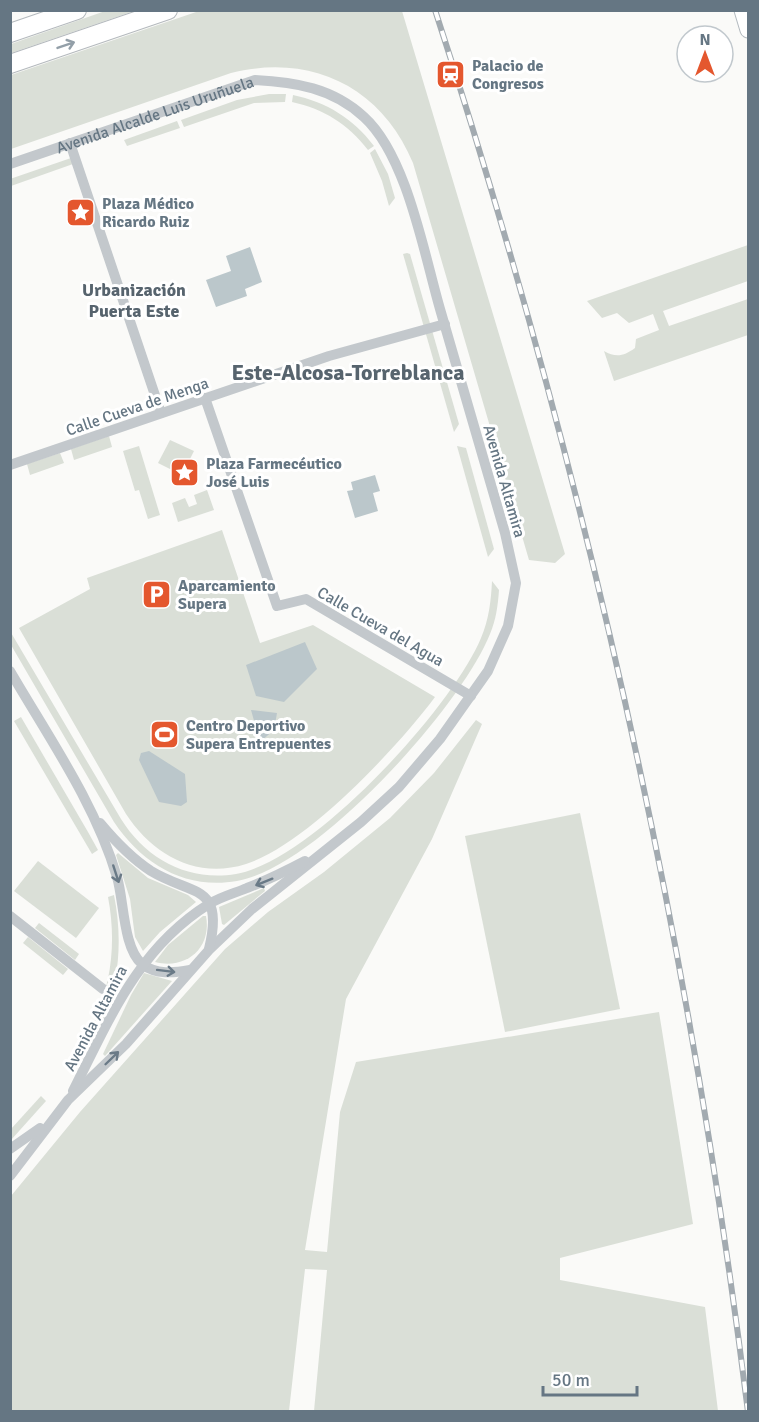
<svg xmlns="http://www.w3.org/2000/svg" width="759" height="1422" viewBox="0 0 759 1422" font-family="Signika,sans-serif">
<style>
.green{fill:#dadfd7}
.water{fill:#bbc7cb}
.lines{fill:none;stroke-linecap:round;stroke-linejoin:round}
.secondary-casing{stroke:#b3babf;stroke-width:17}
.primary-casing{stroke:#b5babe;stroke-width:20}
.street{stroke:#c3c8cc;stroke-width:10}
.secondary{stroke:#fff;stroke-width:15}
.primary{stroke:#fff;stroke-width:18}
.rail-casing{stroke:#a2aab0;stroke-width:6}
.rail{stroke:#fff;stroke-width:4;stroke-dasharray:11;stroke-linecap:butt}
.oneway{stroke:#939fa8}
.oneway2{stroke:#6a7a87}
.labels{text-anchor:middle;stroke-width:6;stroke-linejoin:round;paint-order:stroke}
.poi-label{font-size:16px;font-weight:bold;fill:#657683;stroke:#fff;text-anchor:start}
.street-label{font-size:16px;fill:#657683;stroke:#fff}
.neighbourhood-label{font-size:18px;font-weight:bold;fill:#57646e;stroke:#fff}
.district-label{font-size:22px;font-weight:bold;fill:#57646e;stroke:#fff}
</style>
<rect width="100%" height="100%" fill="#fafaf8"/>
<g class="green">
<polygon points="108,10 134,11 11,53 11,44"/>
<path d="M199,11H402L565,554L555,563L529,560L413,163C381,86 310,53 231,73L11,149V75Z"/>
<polygon points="269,94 286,94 285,102 254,103 184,127 181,120 237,100"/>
<path d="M293,95C326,102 353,118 374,146L368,150C348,124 324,109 292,102Z"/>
<polygon points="177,121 180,128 127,146 124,140"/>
<polygon points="375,149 388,174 395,198 389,206 382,181 370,153"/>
<polygon points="71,158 73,164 11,186 10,179"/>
<path d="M748,245V281L663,311L669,326L748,299V335L614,381L604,351C616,358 624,356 635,348L636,339L659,330L653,314L629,323L617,313L602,318L587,301Z"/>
<polygon points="407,253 410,254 459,424 454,432 403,254"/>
<polygon points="109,436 112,447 74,460 71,449"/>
<polygon points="170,440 194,451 182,475 158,463"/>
<polygon points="139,446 160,515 148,519 139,490 135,491 123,451"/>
<polygon points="457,446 466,448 494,549 488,557"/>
<polygon points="60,453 64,463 30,475 27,464"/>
<polygon points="207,490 214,510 178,522 172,503 185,498 189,507 197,504 194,495"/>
<path d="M222,530L260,643L313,625L435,697C397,748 306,845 246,864C196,880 152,854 126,814L19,628L90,589L87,578Z"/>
<path d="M492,581L499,590C498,605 496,620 490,634C461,707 316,868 237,881C185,890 142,864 114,822L11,645L10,631L121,819C146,859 188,882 236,874C312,861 452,708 481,638C489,619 491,601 492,581Z"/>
<polygon points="21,717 88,832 98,850 92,854 14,721"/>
<polygon points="476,720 482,724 432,839 346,999 305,1250 327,1252 340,1112 356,1062 659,1012 693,1224 560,1258 560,1280 705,1307 718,1411 314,1411 327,1270 305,1269 289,1411 11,1411 11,1196 80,1112 225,949 268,912 324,872 390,818 434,773"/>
<polygon points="580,813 620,1009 505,1032 465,836"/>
<polygon points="118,853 148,878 188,895 196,902 160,932 143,951 135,937 130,899 116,855"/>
<polygon points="38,861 99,908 76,938 14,891"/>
<polygon points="264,888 265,891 224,925 222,924 219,907"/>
<path d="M114,895C127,960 113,1021 72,1073L66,1068C105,1017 120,960 108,897Z"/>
<path d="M203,916H206C212,948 186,970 155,962L168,945Z"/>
<polygon points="39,923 79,954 75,960 35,928"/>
<polygon points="28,937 68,969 63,975 23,943"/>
<polygon points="144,973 172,981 105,1056 103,1054 131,995"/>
<polygon points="41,1096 46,1101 11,1140 11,1129"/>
</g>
<g class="water">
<polygon points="250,247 262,282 245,289 247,296 216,307 206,280 231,271 226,256"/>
<polygon points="375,475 380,491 373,493 378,511 355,518 347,491 353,490 351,482"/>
<polygon points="305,642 317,669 284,702 256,696 246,665"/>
<polygon points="251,710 277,713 274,730 260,742"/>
<polygon points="149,751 185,774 187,802 181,806 159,802 139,760 141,753"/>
</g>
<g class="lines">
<defs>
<polyline id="secondary" points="742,10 748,30"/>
<g id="primary">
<polyline points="10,33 77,10"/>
<polyline points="10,64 168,10"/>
</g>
</defs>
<use href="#secondary" class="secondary-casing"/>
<use href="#primary" class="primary-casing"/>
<g class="street">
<polyline points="70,143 161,413"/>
<path id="s1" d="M10,164L255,80C295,82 333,88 364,117C407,156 424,254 440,309C462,384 483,458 505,533L516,583L508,626L488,671L440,739L399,787L361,822L252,909L209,950L126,1044L68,1100L10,1176"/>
<polyline points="205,398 277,606 306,599 471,696"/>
<polyline points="10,465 329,356 445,324"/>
<path d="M10,671C49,738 95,803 117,877C124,900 123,948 142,964C156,975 174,973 190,970"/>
<path d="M100,823C115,841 131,858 151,871C192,896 225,883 209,949"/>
<polyline points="10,916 103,989"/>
<path d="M73,1091C109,1020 138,948 209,904C220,897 235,893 247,888C268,880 286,871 305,861"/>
<polyline points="10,1149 40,1128"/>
</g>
<use href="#secondary" class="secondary"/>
<use href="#primary" class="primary"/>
<defs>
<path id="rail" d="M435,10C584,466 689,936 748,1412"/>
</defs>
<use href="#rail" class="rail-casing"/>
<use href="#rail" class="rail"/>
</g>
<defs><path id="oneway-shaft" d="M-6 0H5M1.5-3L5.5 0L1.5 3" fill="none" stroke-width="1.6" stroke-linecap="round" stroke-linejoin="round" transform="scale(1.5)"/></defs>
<use class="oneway" href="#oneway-shaft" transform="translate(66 45) rotate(-19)"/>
<g class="oneway2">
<use href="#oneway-shaft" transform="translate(116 874) rotate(72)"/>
<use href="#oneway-shaft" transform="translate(264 882) rotate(158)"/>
<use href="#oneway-shaft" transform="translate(166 971) rotate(7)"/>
<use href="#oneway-shaft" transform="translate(112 1058) rotate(-44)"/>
</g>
<defs>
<symbol id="station-square" viewBox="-11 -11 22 22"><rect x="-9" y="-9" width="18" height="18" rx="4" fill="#e4572e" stroke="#fff"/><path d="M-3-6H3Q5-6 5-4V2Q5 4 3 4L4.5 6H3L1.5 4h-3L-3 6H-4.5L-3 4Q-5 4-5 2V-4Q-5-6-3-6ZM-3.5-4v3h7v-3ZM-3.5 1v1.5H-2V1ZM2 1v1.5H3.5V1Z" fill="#fff"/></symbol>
<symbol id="sight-square" viewBox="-11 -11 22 22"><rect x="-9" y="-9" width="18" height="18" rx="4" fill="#e4572e" stroke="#fff"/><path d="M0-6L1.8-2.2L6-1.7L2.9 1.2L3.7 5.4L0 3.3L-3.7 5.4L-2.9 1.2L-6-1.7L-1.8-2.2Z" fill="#fff"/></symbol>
<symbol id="parking-square" viewBox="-11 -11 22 22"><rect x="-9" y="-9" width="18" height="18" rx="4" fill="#e4572e" stroke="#fff"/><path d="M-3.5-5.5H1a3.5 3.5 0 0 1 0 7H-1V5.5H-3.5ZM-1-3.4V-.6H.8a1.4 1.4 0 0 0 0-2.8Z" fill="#fff"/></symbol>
<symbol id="stadium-square" viewBox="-11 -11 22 22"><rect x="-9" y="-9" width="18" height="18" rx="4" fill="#e4572e" stroke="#fff"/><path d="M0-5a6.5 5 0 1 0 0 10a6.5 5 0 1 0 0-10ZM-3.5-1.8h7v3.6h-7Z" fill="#fff"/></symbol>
</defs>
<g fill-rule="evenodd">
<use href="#station-square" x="434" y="58" width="33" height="33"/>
<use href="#sight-square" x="64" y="196" width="33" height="33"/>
<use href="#sight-square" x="168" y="456" width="33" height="33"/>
<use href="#parking-square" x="140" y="578" width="33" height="33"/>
<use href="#stadium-square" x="148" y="718" width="33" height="33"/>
</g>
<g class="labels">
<g class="poi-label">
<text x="472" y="71">Palacio de<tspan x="472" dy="18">Congresos</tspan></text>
<text x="102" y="209">Plaza Médico<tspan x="102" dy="18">Ricardo Ruiz</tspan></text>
<text x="206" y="469">Plaza Farmecéutico<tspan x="206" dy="18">José Luis</tspan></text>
<text x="178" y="591">Aparcamiento<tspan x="178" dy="18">Supera</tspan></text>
<text x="186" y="731">Centro Deportivo<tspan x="186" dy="18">Supera Entrepuentes</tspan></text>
</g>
<g class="street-label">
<text dy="6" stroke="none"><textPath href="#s1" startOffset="153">Avenida Alcalde Luis Uruñuela</textPath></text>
<text transform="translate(137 406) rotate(-19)" y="6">Calle Cueva de Menga</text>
<text transform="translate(505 481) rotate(74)" y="6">Avenida Altamira</text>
<text transform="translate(381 626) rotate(30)" y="6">Calle Cueva del Agua</text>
<text transform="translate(95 1018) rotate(-62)" y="6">Avenida Altamira</text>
</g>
<g class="neighbourhood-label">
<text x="134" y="296">Urbanización<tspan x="134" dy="21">Puerta Este</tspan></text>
</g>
<g class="district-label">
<text x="348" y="380">Este-Alcosa-Torreblanca</text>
</g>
</g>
<rect width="759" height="1422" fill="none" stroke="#657683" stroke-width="24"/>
<g transform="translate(705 54)"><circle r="28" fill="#ffffff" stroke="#c1c8cd" stroke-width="1.5"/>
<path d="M0-4.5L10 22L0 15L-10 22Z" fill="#e4572e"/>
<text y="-9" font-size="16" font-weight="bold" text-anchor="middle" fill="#657683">N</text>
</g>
<path d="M543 1386v9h94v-9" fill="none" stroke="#657683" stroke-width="3"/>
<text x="552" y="1386" font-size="18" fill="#657683" stroke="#ffffff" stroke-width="4.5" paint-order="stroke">50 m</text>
</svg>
